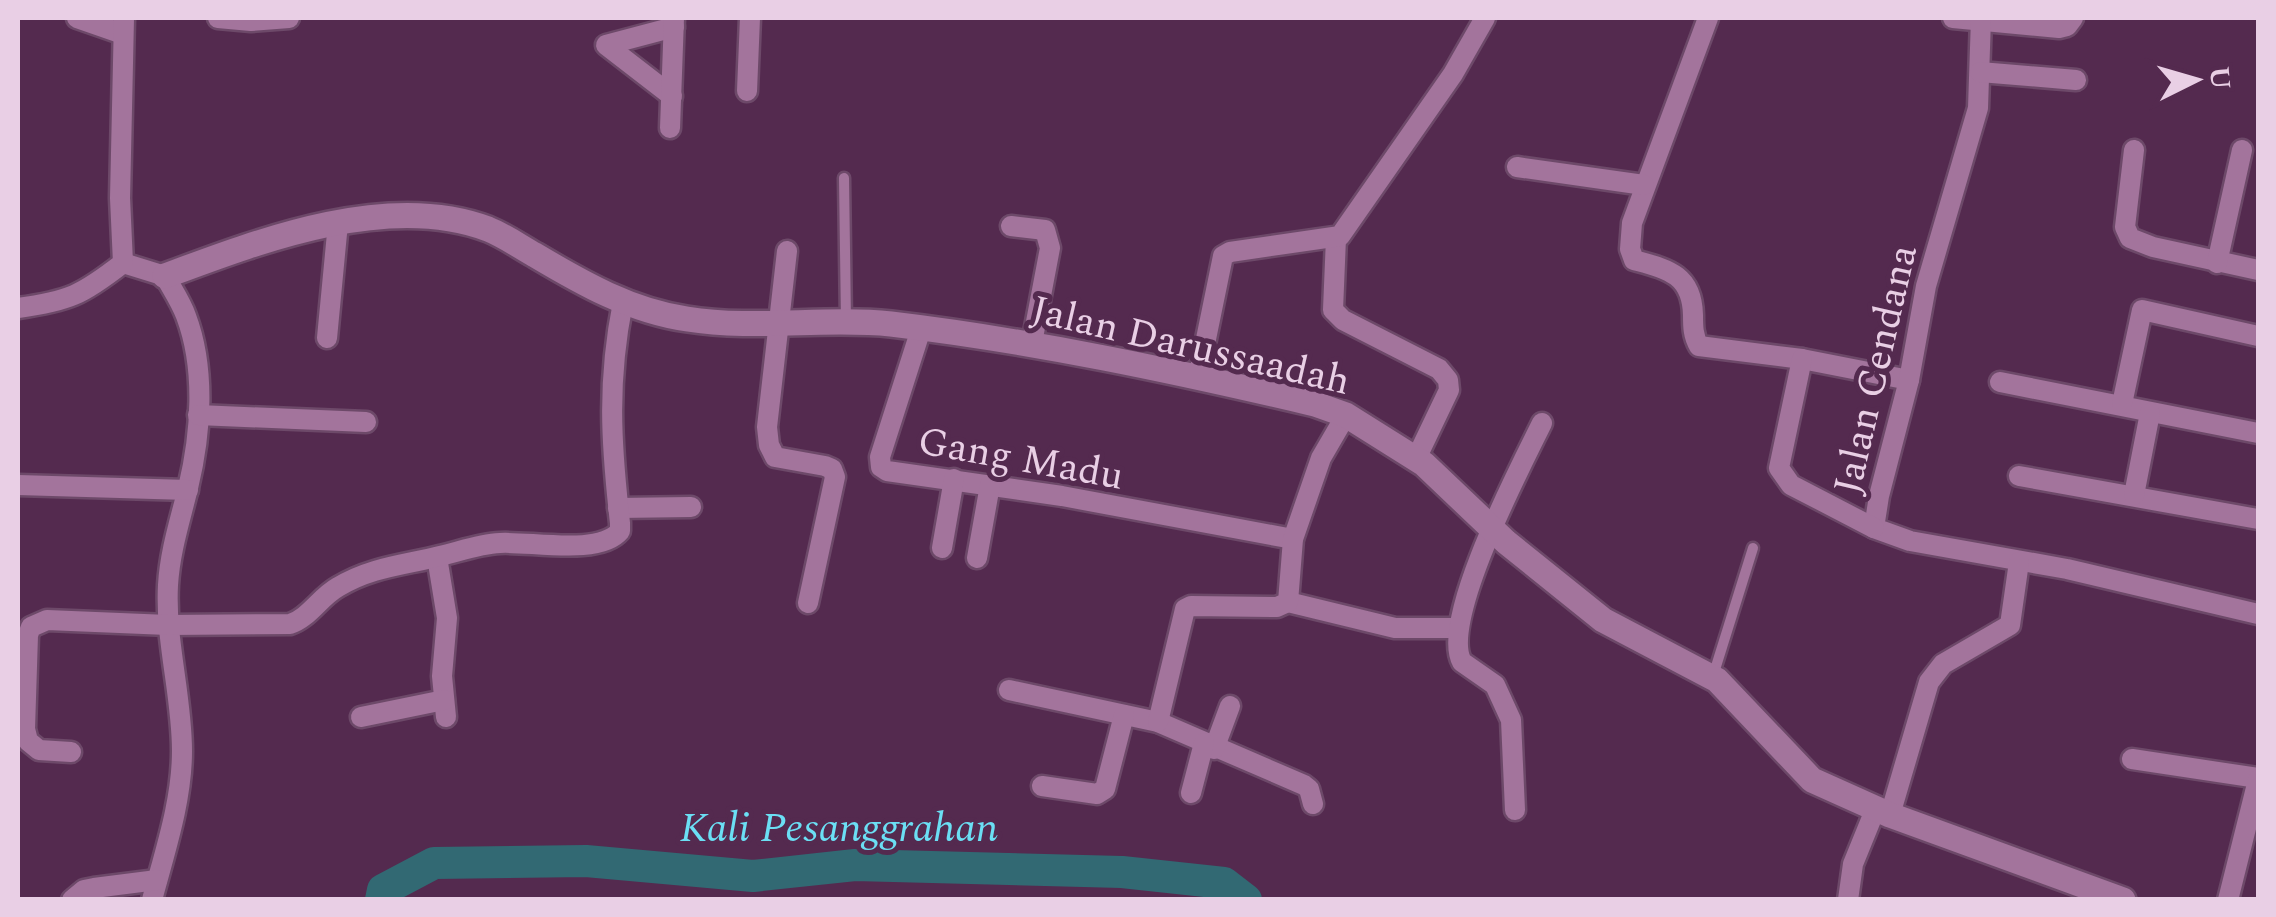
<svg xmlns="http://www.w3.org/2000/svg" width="2276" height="917" viewBox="0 0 2276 917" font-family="Spectral,serif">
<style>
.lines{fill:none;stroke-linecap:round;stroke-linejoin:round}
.river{stroke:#326973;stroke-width:32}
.service-casing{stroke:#6d4969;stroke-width:15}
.minor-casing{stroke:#6d4969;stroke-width:25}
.tertiary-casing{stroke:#6d4969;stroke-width:30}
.service{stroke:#a3749c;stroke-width:10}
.minor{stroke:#a3749c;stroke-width:20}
.tertiary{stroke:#a3749c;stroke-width:25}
.labels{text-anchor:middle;stroke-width:10;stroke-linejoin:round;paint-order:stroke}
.street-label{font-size:40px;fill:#e9cfe5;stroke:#542a4f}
.water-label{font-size:42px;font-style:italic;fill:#6bdff4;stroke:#542a4f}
</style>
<rect width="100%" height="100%" fill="#542a4f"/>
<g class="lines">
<polyline class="river" points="381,900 383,890 434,863 586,861 753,876 855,865 1122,872 1224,883 1246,900"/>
<defs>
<g id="service">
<polyline points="844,178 846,322"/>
<polyline points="1713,676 1753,548"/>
</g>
<g id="minor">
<polyline points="77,18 123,34"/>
<polyline points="218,18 251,21 289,18"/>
<path d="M1708,18L1632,223L1630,249L1634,260C1667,269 1692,274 1693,315C1693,326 1693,336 1699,346L1802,359L1909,380"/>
<polyline points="1953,18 2059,28 2067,26 2073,18"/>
<polyline points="1981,18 1978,108 1926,286 1909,380 1879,496 1874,528 1910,541 2067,569 2258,614"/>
<polyline points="1980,72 2076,80"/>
<polyline points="747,91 750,18"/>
<polyline points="672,96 606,45 674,27"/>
<polyline points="670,128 674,18"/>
<polyline points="2134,150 2125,227 2130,238 2153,247 2258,270"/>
<polyline points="1517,167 1644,185"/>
<polyline points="1011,226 1045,230 1050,248 1032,343"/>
<polyline points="1336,238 1333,310 1343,320 1439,369 1448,380 1449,390 1416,459"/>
<polyline points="787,251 767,427 769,445 775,457 825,466 832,469 835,477 808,603"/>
<path d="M123,263L165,276C172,289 181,302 186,316C206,369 201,434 188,488C180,521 170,551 168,585C165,641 182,695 182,751C182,801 165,851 152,900"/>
<polyline points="2217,263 2242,150"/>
<path d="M18,308C69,301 82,295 123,263L120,198L124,18"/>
<polyline points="921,329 880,457 881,467 887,471 1062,496 1293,539"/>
<polyline points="327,338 338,223"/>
<polyline points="1802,359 1779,468 1791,485 1874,528"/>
<polyline points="1198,378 1223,256 1230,252 1340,236 1453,74 1485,18"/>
<polyline points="2000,382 2258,433"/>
<polyline points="2122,404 2142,310 2258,336"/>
<polyline points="198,415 366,422"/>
<polyline points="2019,476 2258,519"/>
<polyline points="18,485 188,490"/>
<polyline points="2134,495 2150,413"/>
<polyline points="618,508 691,507"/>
<polyline points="942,548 954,479"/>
<polyline points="437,557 447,618 442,676 446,717"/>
<polyline points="977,558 990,485"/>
<polyline points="1288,602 1395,628 1458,628"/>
<polyline points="1009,690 1158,722 1304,785 1309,789 1313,804"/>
<polyline points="361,717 444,700"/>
<polyline points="1158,722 1185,609 1191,606 1277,607 1288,602 1293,539 1321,458 1346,415"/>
<polyline points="1214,749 1230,706"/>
<path d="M71,752L39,750L28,741L25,729L28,635L31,627L47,620L168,625L290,624C309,618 320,597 338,587C371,567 404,565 440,556C461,551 479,544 500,543C530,541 599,556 620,531V523C611,443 607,382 623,302"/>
<polyline points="2132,759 2258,778"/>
<polyline points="1042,786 1097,794 1105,789 1124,715"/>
<polyline points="1191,793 1204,743"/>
<path d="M1515,810L1511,720L1495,685L1462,662C1439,622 1521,466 1542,423"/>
<polyline points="1890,815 1929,682 1943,664 2010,625 2019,562"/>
<polyline points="72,900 84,890 94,888 157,880"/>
<polyline points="1848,900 1853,864 1875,810"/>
<polyline points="2228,900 2258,780"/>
</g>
<path id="tertiary" d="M165,276C259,241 388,191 488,229C505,236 519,246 535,255C582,283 631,311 687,319C755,330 824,317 891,324C1034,341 1175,371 1315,404L1346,415L1424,464L1506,542L1603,620L1717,680L1812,780L1890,815L2123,900"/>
</defs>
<use href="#service" class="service-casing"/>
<use href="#minor" class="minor-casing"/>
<use href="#tertiary" class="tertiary-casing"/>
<use href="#service" class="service"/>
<use href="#minor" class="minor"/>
<use href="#tertiary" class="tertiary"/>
</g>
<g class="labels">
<g class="street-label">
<text transform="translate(1191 344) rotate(13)" y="14">Jalan Darussaadah</text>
<text transform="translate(1874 369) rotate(-77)" y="14">Jalan Cendana</text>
<text transform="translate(1021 457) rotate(10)" y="14">Gang Madu</text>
</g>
<g class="water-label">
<text x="839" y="841">Kali Pesanggrahan</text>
</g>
</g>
<rect width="2276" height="917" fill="none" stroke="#e9cfe5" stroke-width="40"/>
<g transform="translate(2196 80) rotate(85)" stroke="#542a4f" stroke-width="8" paint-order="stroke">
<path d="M0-8L18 38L0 25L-18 38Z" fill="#e9cfe5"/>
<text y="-15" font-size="28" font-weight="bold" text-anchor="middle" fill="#e9cfe5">U</text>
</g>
</svg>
